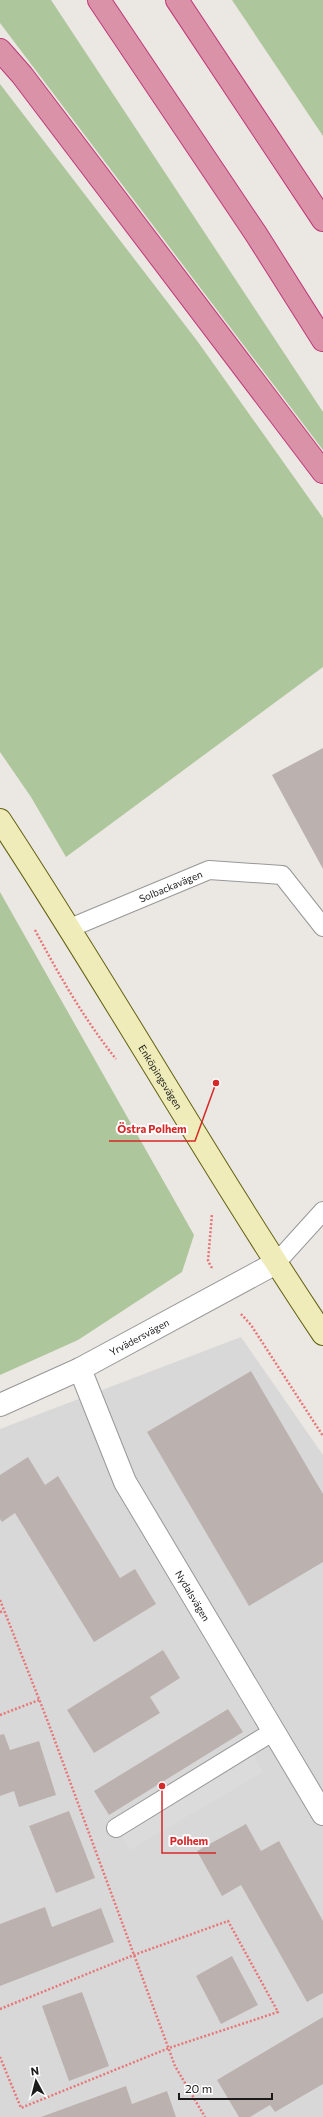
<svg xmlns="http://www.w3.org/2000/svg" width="323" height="2117" viewBox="0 0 323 2117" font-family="Commissioner,sans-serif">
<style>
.residential{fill:#d9d8d8}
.forest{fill:#adc69b}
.parking{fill:#dbdbdb}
.building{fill:#bbb2af}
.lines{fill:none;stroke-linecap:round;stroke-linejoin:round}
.lane-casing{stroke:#989898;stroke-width:20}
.street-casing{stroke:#989898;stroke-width:24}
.secondary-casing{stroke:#626111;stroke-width:24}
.highway-casing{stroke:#bf3978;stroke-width:24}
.path{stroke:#e77679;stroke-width:2.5;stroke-dasharray:2 2;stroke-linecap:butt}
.lane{stroke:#fff;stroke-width:18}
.street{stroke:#fff;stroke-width:22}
.secondary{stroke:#f0ecba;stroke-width:22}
.highway{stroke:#da92a8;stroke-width:22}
.labels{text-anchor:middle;stroke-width:4;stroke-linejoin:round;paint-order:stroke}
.street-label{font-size:10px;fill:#1b1b1b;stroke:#fff}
.leader{fill:none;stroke:#d62828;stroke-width:1.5}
.callout-dot{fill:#d62828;stroke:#fff;stroke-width:1.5}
.callout-label{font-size:11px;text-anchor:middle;font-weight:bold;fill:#d62828;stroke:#fff;stroke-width:4;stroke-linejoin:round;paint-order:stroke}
</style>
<rect width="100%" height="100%" fill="#ebe7e2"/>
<polygon class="residential" points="241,1337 323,1455 323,2117 0,2117 0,1429"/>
<g class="forest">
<polygon points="0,0 51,0 323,412 323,450 0,23"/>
<polygon points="232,0 323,0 323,136"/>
<polygon points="0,84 198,342 323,518 323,667 66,857 31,797 0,752"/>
<polygon points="0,892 194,1235 182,1272 78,1340 0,1375"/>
</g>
<polygon class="parking" points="246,1741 263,1772 130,1850 112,1819"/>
<g class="building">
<polygon points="323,748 323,869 272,775"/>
<polygon points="251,1371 323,1494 323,1562 249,1606 147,1432"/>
<polygon points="28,1457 45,1485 58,1476 120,1578 135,1569 156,1604 94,1642 15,1513 2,1522 0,1519 0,1475"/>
<polygon points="163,1650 180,1678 150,1697 160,1713 94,1753 67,1710"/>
<polygon points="228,1709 243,1732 109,1815 94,1791"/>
<polygon points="4,1734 10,1750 39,1741 56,1795 19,1807 14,1791 0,1796 0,1735"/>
<polygon points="69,1811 95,1878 56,1893 29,1826"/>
<polygon points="246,1824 261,1851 279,1841 323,1921 323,1993 307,2002 241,1885 222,1896 197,1851"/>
<polygon points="45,1907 52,1927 101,1908 114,1942 0,1986 0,1924"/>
<polygon points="232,1956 258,2005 221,2024 196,1976"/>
<polygon points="82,1992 109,2066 69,2081 42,2006"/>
<polygon points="323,2017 323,2084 275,2112 270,2105 250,2117 239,2117 217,2080"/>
<polygon points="126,2086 132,2104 167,2091 176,2117 41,2117"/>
</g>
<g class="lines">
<defs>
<g id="lane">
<path id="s1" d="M70,928L209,870L282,875L323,927"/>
<polyline points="276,1263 323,1211"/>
<polyline points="116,1828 274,1731"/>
</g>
<g id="street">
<path id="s2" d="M80,1369L125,1482L323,1814"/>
<path id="s3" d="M0,1405L80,1369L276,1263"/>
</g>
<g id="secondary">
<path id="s4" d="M0,820C111,989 210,1165 323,1334"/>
</g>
<g id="highway">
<polyline points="99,0 256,234 323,340"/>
<polyline points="177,0 323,220"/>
<polyline points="0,50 22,75 323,472"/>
</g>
</defs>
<use href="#lane" class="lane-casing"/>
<use href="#street" class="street-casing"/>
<use href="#secondary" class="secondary-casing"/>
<use href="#highway" class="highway-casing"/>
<g class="path">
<path d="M35,930C59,975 84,1019 116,1059"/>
<polyline points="212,1268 208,1261 212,1214"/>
<polyline points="241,1314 251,1325 323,1436"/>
<polyline points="0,1600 48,1722 175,2066 205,2117"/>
<polyline points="0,1612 4,1611"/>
<polyline points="0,1715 39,1700"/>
<polyline points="0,2009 134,1955 228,1921 278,2012 169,2048 21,2108 0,2057"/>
</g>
<use href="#lane" class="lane"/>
<use href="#street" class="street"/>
<use href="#secondary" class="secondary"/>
<use href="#highway" class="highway"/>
</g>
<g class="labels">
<g class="street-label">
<text dy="4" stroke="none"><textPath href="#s1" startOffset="109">Solbackavägen</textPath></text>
<text dy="4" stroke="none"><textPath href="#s4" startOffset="303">Enköpingsvägen</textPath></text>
<text dy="4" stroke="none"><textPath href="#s3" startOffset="155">Yrvädersvägen</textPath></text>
<text dy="4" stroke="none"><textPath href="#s2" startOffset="254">Nydalsvägen</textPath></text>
</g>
</g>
<path class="leader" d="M216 1083L195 1141H109M162 1786L162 1853H216"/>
<g class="callout-dot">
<circle cx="216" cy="1083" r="4"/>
<circle cx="162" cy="1786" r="4"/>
</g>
<g class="callout-label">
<text x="152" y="1133">Östra Polhem</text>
<text x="189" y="1845">Polhem</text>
</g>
<g transform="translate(36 2081) rotate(353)" stroke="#ffffff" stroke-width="3" paint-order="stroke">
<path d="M0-3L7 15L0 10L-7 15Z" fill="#1b1b1b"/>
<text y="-6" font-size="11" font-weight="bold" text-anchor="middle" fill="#1b1b1b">N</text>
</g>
<path d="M179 2093v6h93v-6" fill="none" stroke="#1b1b1b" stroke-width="2"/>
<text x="185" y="2093" font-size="12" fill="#1b1b1b" stroke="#ffffff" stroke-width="3" paint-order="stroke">20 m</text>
</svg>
